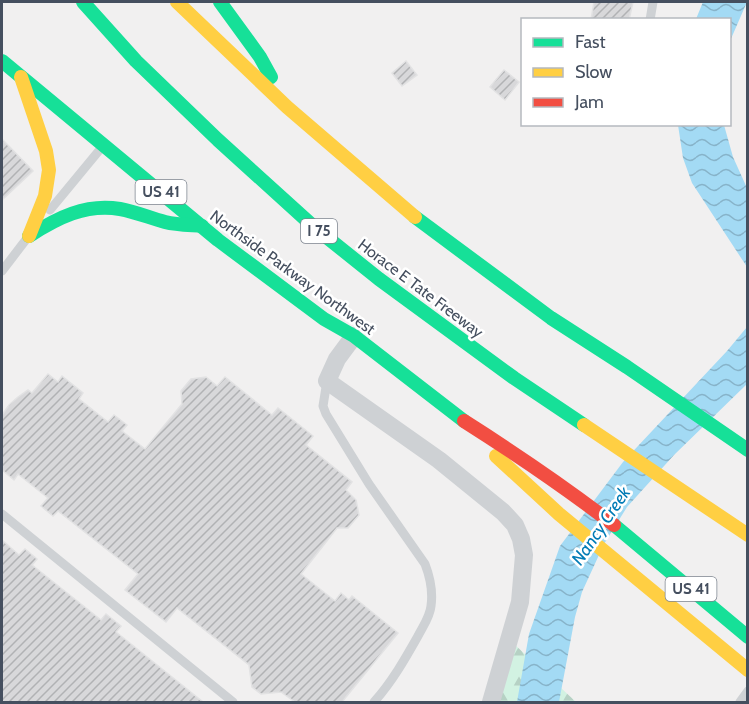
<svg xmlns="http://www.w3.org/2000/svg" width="749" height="704" viewBox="0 0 749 704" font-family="Cabin,sans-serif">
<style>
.forest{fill:url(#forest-firs)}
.water{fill:url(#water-waves)}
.building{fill:url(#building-hatch);stroke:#e2e2e3;stroke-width:1.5}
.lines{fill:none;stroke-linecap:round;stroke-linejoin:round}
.lane{stroke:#ced1d4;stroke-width:9}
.street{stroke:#ced1d4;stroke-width:18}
.fast{stroke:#16e098;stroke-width:14}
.slow{stroke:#ffcf43;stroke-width:14}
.jam{stroke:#f24e42;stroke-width:14}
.labels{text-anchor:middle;stroke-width:5;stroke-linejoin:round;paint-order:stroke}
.shield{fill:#fff;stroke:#7d848f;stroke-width:1.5}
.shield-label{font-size:15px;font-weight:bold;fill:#454f5f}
.street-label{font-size:16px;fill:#454f5f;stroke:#fff}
.water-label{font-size:18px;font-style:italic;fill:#007bb6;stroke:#fff}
</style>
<defs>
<pattern id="forest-firs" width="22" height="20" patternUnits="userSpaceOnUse" patternTransform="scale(1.5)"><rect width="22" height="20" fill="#d2f2e2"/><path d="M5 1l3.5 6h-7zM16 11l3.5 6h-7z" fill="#b6d1c4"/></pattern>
<pattern id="water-waves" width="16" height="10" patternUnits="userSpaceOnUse" patternTransform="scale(1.5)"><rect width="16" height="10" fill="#a3daf4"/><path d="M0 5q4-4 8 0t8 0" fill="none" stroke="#87b3c9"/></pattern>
<pattern id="building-hatch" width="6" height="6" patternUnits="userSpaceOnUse" patternTransform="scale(1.5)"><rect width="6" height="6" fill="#d8d8da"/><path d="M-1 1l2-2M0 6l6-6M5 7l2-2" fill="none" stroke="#b1b2b4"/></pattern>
</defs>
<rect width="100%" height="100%" fill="#f1f0f0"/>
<polygon class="forest" points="513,643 576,702 491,702"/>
<g class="water">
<polygon points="703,2 747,2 730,41 730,20 696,19"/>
<polygon points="678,125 724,125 733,157 747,188 747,267 692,183 683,158"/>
<polygon points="747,327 747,384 674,455 627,507 604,544 582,592 575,617 559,702 517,702 529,634 560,546 623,462 727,351"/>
</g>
<g class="building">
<polygon points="594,2 633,2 629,20 591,20"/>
<polygon points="406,61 417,75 402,86 392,73"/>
<polygon points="504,70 519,82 505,100 490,87"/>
<polygon points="2,139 33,171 2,200"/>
<polygon points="48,374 58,382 62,376 83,393 79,399 108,422 114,415 127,425 122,431 145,449 182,404 181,391 191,379 206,377 217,386 225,377 272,415 278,408 313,436 306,445 352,482 346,490 356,500 359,515 348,528 337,528 301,574 335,601 341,593 349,600 352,596 398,633 342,702 295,702 281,692 261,694 252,687 249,665 177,608 166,622 125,590 138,574 58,511 53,516 41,506 48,498 18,474 14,480 2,470 2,415 9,405 18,397 28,390 32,393"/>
<polygon points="2,540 19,555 25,549 37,559 32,565 101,620 106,614 121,626 116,632 203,702 2,702"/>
</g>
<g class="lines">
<g class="lane">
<polyline points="650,20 653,2"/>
<polyline points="50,210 102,147"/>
<polyline points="2,271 28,237"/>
<path d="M327,381L323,406L326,414L369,484L425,564C430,577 433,592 431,606C430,617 423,626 418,636C405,659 392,682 374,702"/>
<polyline points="2,514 233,702"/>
<polyline points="740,702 748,691"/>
</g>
<polyline class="street" points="354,336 337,359 327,381 439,460 503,512 515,525 521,539 524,555 520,602 491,702"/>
<g class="fast">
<polyline points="83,2 136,61 218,140 314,227 379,279 514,378 584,425"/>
<polyline points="220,2 260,57 271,77"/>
<polyline points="2,61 218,240 324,319 354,336 464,421"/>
<polyline points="415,217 551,318 627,367 748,450"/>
<path d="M29,236C57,218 86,203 120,209C136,212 150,218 165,222C177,225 190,225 202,226"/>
<polyline points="614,525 748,637"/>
</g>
<g class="slow">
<polyline points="177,2 287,107 415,217"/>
<polyline points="21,77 46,151 49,170 45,196 29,236"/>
<polyline points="584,425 748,535"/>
<polyline points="496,456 559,514 748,670"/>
</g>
<path class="jam" d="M464,421C516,454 565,487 614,525"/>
</g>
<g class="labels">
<g class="shield">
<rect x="135.5" y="180" width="51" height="24" rx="4.5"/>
<rect x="301" y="219" width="36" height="24" rx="4.5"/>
<rect x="665.5" y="577" width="51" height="24" rx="4.5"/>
</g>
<g class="shield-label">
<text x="161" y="197">US 41</text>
<text x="319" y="236">I 75</text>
<text x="691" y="594">US 41</text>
</g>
<g class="street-label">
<text transform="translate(293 272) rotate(36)" y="6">Northside Parkway Northwest</text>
<text transform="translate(421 288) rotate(37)" y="6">Horace E Tate Freeway</text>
</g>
<g class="water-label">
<text transform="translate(601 526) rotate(-56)" y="6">Nancy Creek</text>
</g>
</g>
<rect width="749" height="704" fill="none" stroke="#454f5f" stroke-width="6"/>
<rect x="521" y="18" width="210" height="108" fill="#ffffff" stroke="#b5b9bf" stroke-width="1.5"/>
<rect x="533" y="38" width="30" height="9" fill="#16e098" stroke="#b5b9bf" stroke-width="1.5"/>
<text x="575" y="48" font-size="18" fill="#454f5f">Fast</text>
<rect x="533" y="68" width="30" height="9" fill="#ffcf43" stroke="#b5b9bf" stroke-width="1.5"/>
<text x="575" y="78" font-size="18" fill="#454f5f">Slow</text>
<rect x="533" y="98" width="30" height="9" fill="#f24e42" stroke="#b5b9bf" stroke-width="1.5"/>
<text x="575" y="108" font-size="18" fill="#454f5f">Jam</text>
</svg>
